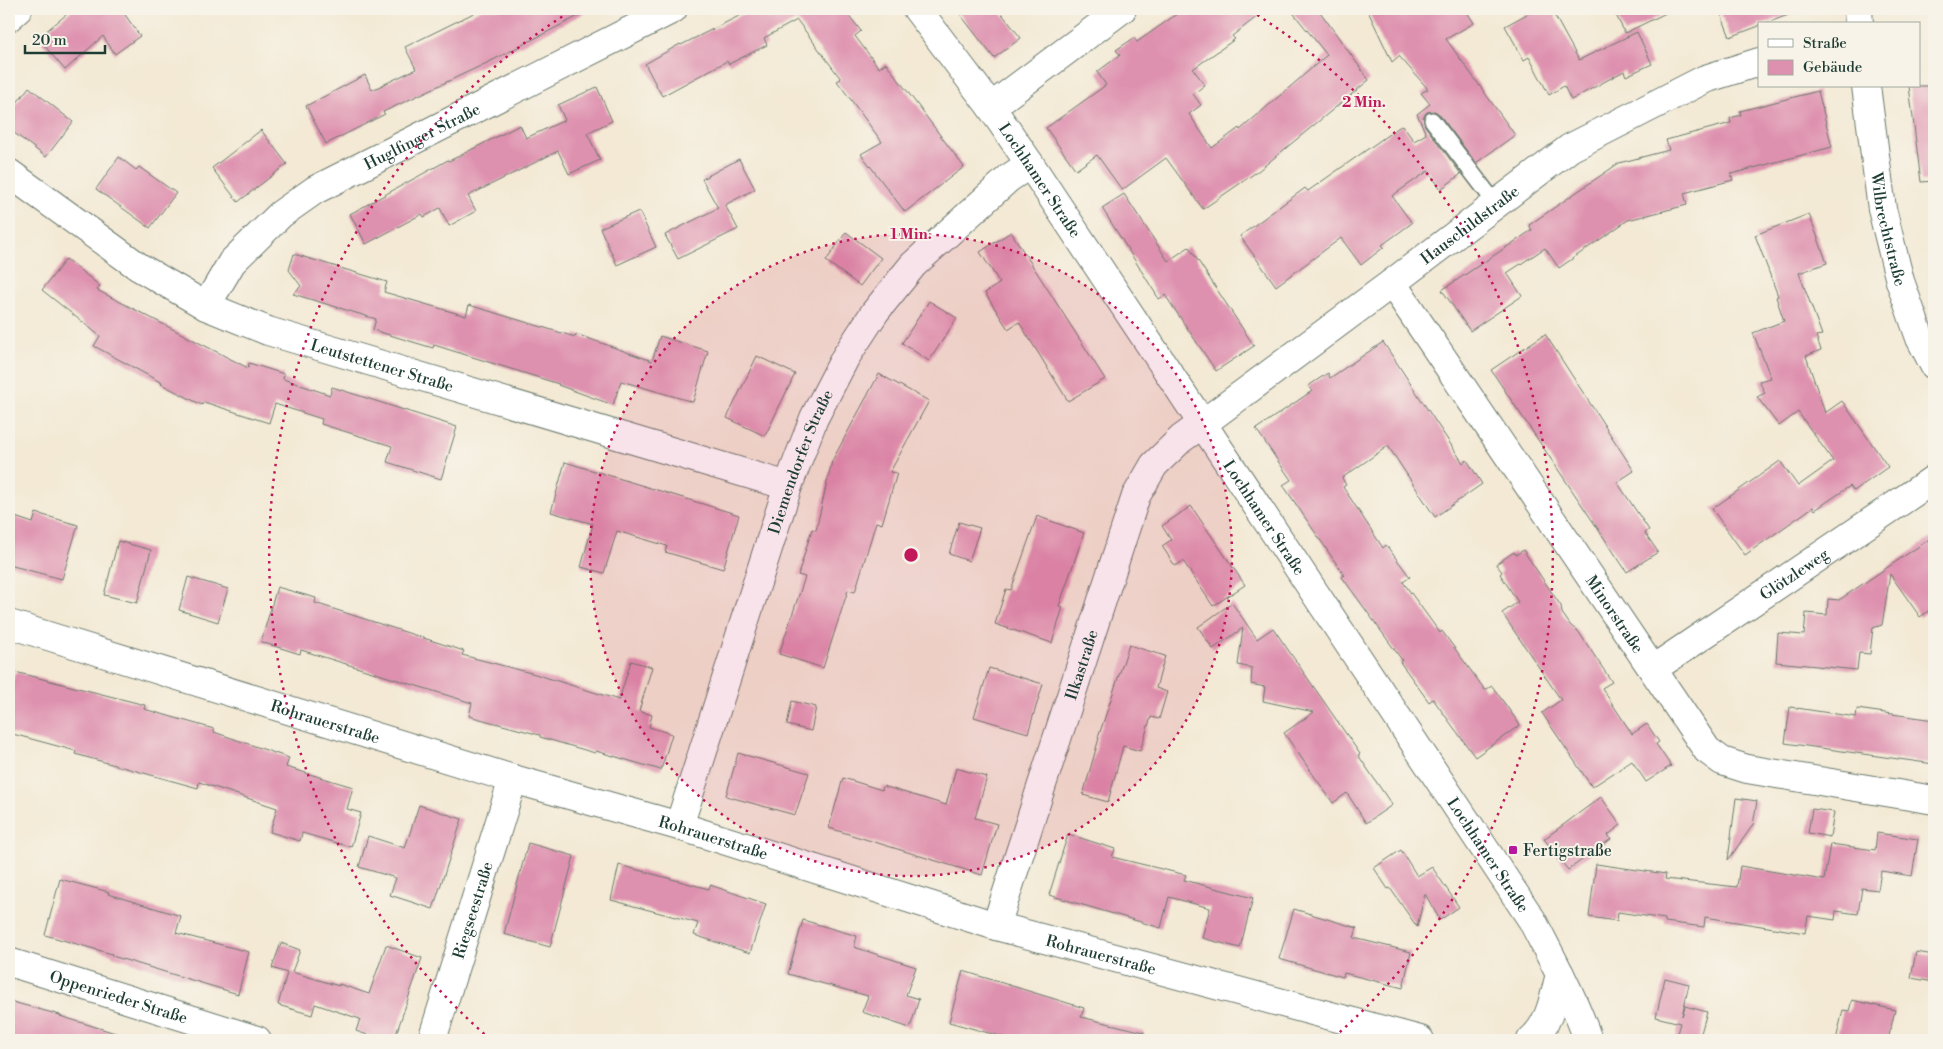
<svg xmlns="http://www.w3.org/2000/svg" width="1943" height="1049" viewBox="0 0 1943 1049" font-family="'Libre Bodoni',serif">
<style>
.building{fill:#de91af}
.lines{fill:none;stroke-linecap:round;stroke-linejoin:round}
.lane-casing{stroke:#69796c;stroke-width:18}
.street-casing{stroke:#69796c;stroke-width:30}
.secondary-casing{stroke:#69796c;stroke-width:30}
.lane{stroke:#fff;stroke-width:15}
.street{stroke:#fff;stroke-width:28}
.secondary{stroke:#fff;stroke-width:28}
.ring{fill:none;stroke:#c2185b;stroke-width:2.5;stroke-dasharray:2.5 5}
.poi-dot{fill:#b5179e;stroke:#f7f3e8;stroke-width:2}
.labels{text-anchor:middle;stroke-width:4;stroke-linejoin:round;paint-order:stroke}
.street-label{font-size:16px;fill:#1f3d34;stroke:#f7f3e8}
.poi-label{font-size:16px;fill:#1f3d34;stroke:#f7f3e8;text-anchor:start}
.centre{fill:#c2185b;stroke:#f7f3e8;stroke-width:2.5}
.ring-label{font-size:15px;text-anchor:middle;font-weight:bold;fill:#c2185b;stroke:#f7f3e8;stroke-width:4;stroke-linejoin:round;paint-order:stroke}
</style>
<rect width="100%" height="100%" fill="#f7f3e8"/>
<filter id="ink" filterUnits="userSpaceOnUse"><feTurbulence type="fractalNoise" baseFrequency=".02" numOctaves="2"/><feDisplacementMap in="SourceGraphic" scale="10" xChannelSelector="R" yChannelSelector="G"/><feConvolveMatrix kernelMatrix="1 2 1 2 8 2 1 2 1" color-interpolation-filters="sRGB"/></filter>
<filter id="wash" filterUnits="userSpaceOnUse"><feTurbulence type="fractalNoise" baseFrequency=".0096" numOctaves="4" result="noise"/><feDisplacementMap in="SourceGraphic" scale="20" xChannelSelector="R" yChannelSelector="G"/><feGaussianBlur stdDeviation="1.12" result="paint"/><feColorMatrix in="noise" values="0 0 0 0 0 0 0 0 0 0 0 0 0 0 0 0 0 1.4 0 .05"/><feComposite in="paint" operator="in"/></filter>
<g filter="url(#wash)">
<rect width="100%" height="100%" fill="#f3e9d4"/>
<g id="blocks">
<g class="building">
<polygon points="73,9 121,9 140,36 115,54 103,36 65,70 38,38"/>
<polygon points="482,9 592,9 491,61 383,112 385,114 326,144 306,106 365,75 372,90 416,69 405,47"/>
<polygon points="753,9 844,9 861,31 855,36 879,68 886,63 964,167 905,212 861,154 882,142 837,81 841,79 797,20 764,38 767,45 729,64 727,61 662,96 645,64 680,44 681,45"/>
<polygon points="956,9 998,9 1021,38 994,58"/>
<polygon points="1184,9 1267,9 1232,36 1235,39 1193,69 1205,85 1193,94 1201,105 1189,114 1212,148 1239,128 1240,130 1327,55 1290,9 1318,9 1369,80 1258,171 1203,209 1166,158 1122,190 1097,155 1076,170 1046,128 1106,85 1097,72 1120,55 1116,50 1134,38 1137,42"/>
<polygon points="1367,9 1465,9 1474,23 1446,39 1515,135 1476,163 1439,114 1435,111 1427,112 1423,117 1425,126 1461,174 1441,189 1428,171 1392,196 1412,223 1382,245 1384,247 1361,265 1341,238 1276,286 1240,236 1305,188 1308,191 1402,125 1414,141 1426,134 1417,114 1430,104 1421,93 1428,89 1399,56 1392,62"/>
<polygon points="1536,9 1551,9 1579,60 1637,32 1652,64 1626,76 1624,71 1571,100 1564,86 1549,95 1529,57 1524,60 1505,26"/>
<polygon points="1613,9 1674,9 1625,33"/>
<polygon points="1719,9 1798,9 1799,11 1764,24 1759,24 1759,26 1730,37"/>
<polygon points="1909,86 1934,86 1934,181 1921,182"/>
<polygon points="29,87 73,122 46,157 9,129 9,113"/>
<polygon points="597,87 612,121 587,133 600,160 569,174 558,151 468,196 476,211 449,226 440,208 424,217 422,214 366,244 350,214 448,160 449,161 520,125 526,138 565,120 558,105"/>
<polygon points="1818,91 1832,147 1731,174 1733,180 1684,193 1687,205 1628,220 1559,268 1545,248 1507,273 1522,296 1470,331 1442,290 1532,230 1529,225 1619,163 1669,150 1666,140 1731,123 1730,118 1741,115 1740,111"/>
<polygon points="261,130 287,164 238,202 212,168"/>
<polygon points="119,157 136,170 139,167 176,193 150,228 96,189"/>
<polygon points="739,159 755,189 725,205 738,229 678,259 665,235 718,208 702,179"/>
<polygon points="1124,194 1168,261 1189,247 1254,346 1216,371 1165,295 1159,299 1102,208"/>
<polygon points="639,211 656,247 617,265 600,228"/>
<polygon points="1809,214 1827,263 1799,273 1822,335 1816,336 1821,350 1806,356 1825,413 1842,401 1888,467 1854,491 1850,486 1815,510 1813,507 1745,555 1712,509 1780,461 1798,486 1833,461 1798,412 1779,426 1757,397 1765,393 1759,381 1771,378 1753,333 1784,321 1776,297 1778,296 1755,235"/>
<polygon points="846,232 881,258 860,286 826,261"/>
<polygon points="1011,232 1105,379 1068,401 1019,322 1008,329 985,293 1000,283 980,252"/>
<polygon points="294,254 387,282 384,292 466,316 469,305 575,337 576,334 652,361 660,336 708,351 693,402 621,381 613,405 558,385 559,384 434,345 433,348 373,330 376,319 293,294 301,286 289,270"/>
<polygon points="66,259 100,286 97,290 248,368 249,363 284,374 283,379 330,395 332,387 457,427 441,479 387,462 392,446 321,424 322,419 275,404 269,423 204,402 202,405 161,384 162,383 94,346 100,336 42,290"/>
<polygon points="929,301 957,318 929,361 902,343"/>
<polygon points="1545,334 1634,471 1617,482 1649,530 1645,533 1658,552 1627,572 1491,370"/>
<polygon points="1383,342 1463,463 1467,460 1482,484 1435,517 1388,446 1342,478 1346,485 1343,487 1383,548 1386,545 1410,577 1403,582 1440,633 1442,631 1485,690 1492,686 1520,725 1475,757 1433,699 1429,702 1400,662 1402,660 1342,577 1344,575 1283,485 1291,480 1256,429 1312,391 1308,386 1328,373 1330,378"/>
<polygon points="757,356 795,374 765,436 727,418"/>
<polygon points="879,374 929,401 890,472 897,473 882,524 876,522 855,592 848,590 823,668 779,654 805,577 798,575 812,529 816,530 832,461"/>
<polygon points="565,462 739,515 723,569 665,552 667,546 617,531 604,573 581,567 593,524 551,512"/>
<polygon points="1191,506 1245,585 1213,606 1183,561 1175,566 1162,546 1171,540 1162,526"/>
<polygon points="36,513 78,525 62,579 9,565 9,515 33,523"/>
<polygon points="1037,516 1084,533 1059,606 1063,607 1052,643 995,624 1006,589 1011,590"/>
<polygon points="959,522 980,528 969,561 949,554"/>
<polygon points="1934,536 1934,607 1920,617 1890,574 1882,625 1873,628 1870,654 1859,653 1857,670 1776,662 1778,633 1804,635 1806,613 1827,615 1828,599 1839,600"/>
<polygon points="118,541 151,550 137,603 104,595"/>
<polygon points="1523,550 1561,606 1562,613 1571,626 1578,631 1612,682 1602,688 1632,734 1647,724 1659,742 1656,744 1671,766 1646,782 1632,761 1592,787 1542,713 1561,700 1502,613 1518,602 1500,574 1502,572 1496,564 1514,552 1516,555"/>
<polygon points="188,577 228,589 218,622 179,610"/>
<polygon points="277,587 316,598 315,603 464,651 462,655 535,674 619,700 631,661 652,667 639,711 652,715 649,727 672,734 661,770 596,751 595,753 540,737 540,735 469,716 472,703 301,650 300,654 261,642"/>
<polygon points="1232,603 1257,639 1273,628 1360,754 1358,755 1392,805 1366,823 1347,793 1333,803 1284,733 1314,712 1263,701 1265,687 1251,684 1252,668 1238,665 1243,628 1213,649 1198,627"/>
<polygon points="1129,645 1165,656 1156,688 1167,692 1159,719 1151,717 1140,751 1123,746 1108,802 1083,795 1099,738 1098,738"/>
<polygon points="989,668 1043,684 1028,733 974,717"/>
<polygon points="15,672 145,705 144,709 214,729 214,732 289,758 286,767 353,787 347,809 361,813 351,847 302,833 300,841 270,832 277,808 199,782 198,788 75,754 76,751 9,733 9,695"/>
<polygon points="792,701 816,707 811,731 787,725"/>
<polygon points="1790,707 1856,717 1857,709 1934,720 1934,764 1785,743"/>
<polygon points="738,753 809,773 795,815 726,796"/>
<polygon points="956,768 987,777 975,818 997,824 982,875 829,828 843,778 882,790 883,786 946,805"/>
<polygon points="1601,797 1621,825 1608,835 1611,839 1568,870 1544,839"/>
<polygon points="1736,798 1757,801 1753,825 1728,860"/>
<polygon points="419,805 462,819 433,909 390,895 396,878 359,867 368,836 405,848"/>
<polygon points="1812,809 1834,812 1830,837 1808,833"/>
<polygon points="1877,833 1918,839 1912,876 1881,871 1878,890 1862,888 1858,914 1836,911 1835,920 1808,916 1805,933 1705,917 1704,927 1665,922 1665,919 1618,912 1617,921 1589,917 1596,864 1666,874 1665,879 1737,887 1740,866 1824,880 1830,844 1875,850"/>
<polygon points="1068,834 1115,849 1112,857 1186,875 1184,880 1253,898 1240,948 1202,938 1210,908 1169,897 1161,928 1049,895"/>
<polygon points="528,843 574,856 550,947 504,934"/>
<polygon points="1401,850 1417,876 1432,867 1459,907 1440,920 1425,894 1417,927 1390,888 1388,889 1374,868"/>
<polygon points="619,865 709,889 710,885 766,904 750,953 694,935 698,923 611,900"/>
<polygon points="60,879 109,892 108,894 181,916 176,933 249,952 238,994 112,956 112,954 45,935"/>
<polygon points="1294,909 1357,928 1354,938 1411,952 1403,988 1344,973 1343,977 1279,959"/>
<polygon points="803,920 857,936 854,947 916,967 906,995 919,999 910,1028 862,1012 868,996 788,974"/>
<polygon points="281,943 300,950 292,972 339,986 339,984 369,994 386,945 422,958 394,1040 382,1040 356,1031 360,1019 315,1004 312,1015 278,1005 287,973 272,968"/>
<polygon points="1916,952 1934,955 1934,982 1911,978"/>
<polygon points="963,971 1084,1008 1081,1017 1144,1032 1143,1040 1014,1040 949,1022"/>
<polygon points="1665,978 1689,984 1682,1016 1685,1006 1707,1012 1699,1040 1675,1040 1680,1023 1656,1017"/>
<polygon points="1852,1000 1895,1010 1888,1040 1836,1040 1843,1010 1849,1011"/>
<polygon points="9,1001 60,1015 60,1016 122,1035 122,1040 9,1040"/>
</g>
</g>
</g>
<g filter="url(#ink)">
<use href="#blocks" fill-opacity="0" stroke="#69796c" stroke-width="1"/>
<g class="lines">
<defs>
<polyline id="lane" points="1432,120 1496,204"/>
<g id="street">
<polyline points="1858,9 1859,24"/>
<polyline points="9,17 18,9"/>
<path id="s1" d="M1866,86L1882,209L1900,281L1920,338L1934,365"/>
<polyline points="991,107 1122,9"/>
<path id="s2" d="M9,173L139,267L206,306L268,331L788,486"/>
<path id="s3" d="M1392,283L1707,750L1722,761L1747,769L1934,800"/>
<path id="s4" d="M206,306L232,262L281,214L315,190L673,9"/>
<path id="s5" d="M9,624L513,779L679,826L996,926L1420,1040"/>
<path id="s6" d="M1653,669L1934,479"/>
<path id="s7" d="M679,826L788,486L814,418L845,358L875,312L913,265L1009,178L1030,164"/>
<path id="s8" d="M996,926L1136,496L1154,465L1181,439L1202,424L1392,283L1570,148L1705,79L1759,62"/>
<path id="s9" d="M9,962L257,1040"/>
<path id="s10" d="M432,1040L513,779"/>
<path d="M1531,1040C1550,1024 1554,997 1560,974"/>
</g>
<g id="secondary">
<path id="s11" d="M917,9L991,107L1030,164L1532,920C1552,959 1574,998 1588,1040"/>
</g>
</defs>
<use href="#lane" class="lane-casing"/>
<use href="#street" class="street-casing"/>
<use href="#secondary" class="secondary-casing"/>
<use href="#lane" class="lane"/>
<use href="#street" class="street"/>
<use href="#secondary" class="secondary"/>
</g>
</g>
<circle cx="911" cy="555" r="321" fill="#c2185b" fill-opacity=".12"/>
<g class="ring">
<circle cx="911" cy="555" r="321"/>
<path d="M490 1039A641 641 0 0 1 571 11M1251 11A641 641 0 0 1 1332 1039"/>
</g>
<rect class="poi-dot" x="1508" y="845" width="10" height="10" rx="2.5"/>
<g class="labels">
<g class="street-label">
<text dy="6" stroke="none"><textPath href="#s4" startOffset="281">Huglfinger Straße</textPath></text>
<text dy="6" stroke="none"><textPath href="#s11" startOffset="211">Lochhamer Straße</textPath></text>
<text dy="6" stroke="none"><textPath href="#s8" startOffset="885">Hauschildstraße</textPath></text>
<text dy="6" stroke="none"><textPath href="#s1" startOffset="145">Wilbrechtstraße</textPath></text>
<text dy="6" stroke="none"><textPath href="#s2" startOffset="424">Leutstettener Straße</textPath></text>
<text dy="6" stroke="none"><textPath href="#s7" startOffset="384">Diemendorfer Straße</textPath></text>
<text dy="6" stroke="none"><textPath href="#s11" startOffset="616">Lochhamer Straße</textPath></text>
<text dy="6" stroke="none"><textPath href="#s6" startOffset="170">Glötzleweg</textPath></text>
<text dy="6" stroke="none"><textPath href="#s3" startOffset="399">Minorstraße</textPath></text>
<text dy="6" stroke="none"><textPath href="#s8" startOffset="275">Ilkastraße</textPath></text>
<text dy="6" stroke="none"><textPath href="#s5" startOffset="331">Rohrauerstraße</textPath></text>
<text dy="6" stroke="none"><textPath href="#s5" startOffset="736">Rohrauerstraße</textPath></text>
<text dy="6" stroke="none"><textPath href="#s11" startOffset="1021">Lochhamer Straße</textPath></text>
<text dy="6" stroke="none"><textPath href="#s10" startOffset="136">Riegseestraße</textPath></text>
<text dy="6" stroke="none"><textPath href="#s5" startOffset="1141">Rohrauerstraße</textPath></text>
<text dy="6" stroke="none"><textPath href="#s9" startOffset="115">Oppenrieder Straße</textPath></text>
</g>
<g class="poi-label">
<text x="1523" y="856">Fertigstraße</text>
</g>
</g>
<circle cx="911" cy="555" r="8" class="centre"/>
<g class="ring-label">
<text x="1364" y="107">2 Min.</text>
<text x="911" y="239">1 Min.</text>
</g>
<rect width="1943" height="1049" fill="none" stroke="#f7f3e8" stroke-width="30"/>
<rect x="1758" y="22" width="162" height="65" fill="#f7f3e8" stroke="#a1aaa0"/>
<rect x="1768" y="39" width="25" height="8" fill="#ffffff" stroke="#a1aaa0"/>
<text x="1803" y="48" font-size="15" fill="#1f3d34">Straße</text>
<rect x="1768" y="60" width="25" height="15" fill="#de91af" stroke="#a1aaa0"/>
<text x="1803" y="72" font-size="15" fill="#1f3d34">Gebäude</text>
<path d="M25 45v8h80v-8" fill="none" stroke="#1f3d34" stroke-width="2.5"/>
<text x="32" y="45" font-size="15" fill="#1f3d34" stroke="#f7f3e8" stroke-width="4" paint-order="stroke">20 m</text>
</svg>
